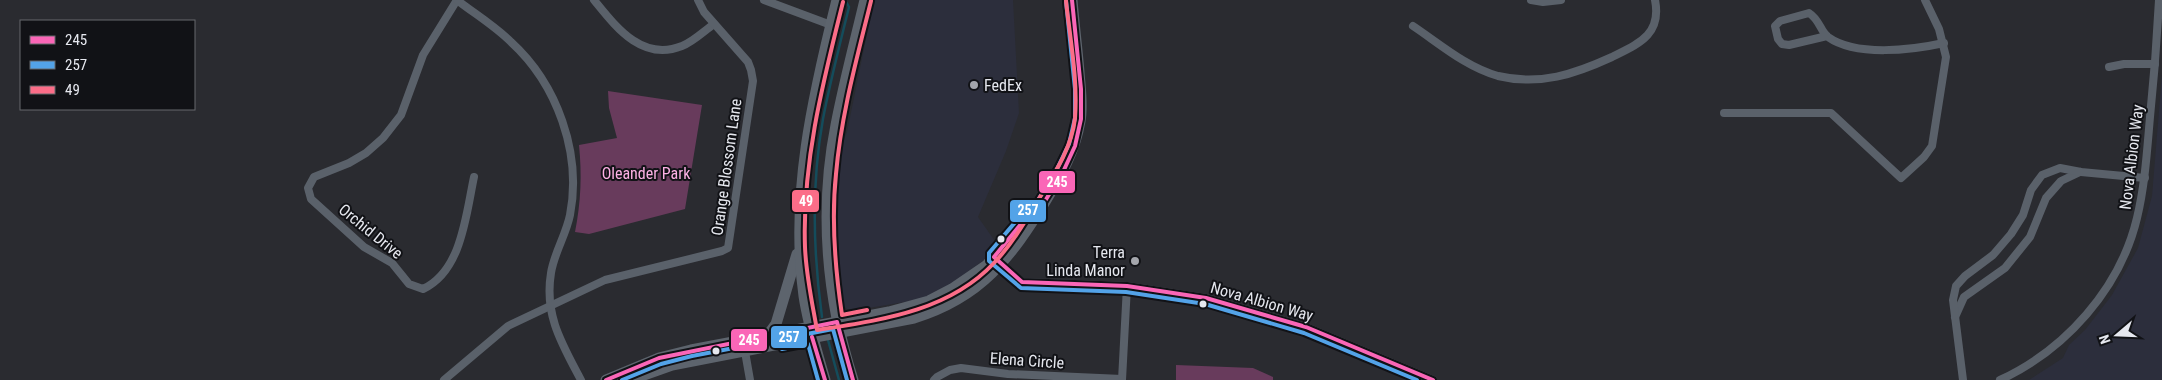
<svg xmlns="http://www.w3.org/2000/svg" width="2162" height="380" viewBox="0 0 2162 380" font-family="'Roboto Condensed',sans-serif">
<style>
.built{fill:#2c2e3c}
.green{fill:#683b5c}
.lines{fill:none;stroke-linecap:round;stroke-linejoin:round}
.stream{stroke:#144c5b;stroke-width:2.5}
.street{stroke:#5a616a;stroke-width:8}
.secondary{stroke:#5d646d;stroke-width:11}
.bus-1-casing{stroke:#111216;stroke-width:8}
.bus-2-casing{stroke:#111216;stroke-width:8}
.bus-3-casing{stroke:#111216;stroke-width:8}
.bus-1{stroke:#fa66b7;stroke-width:4}
.bus-2{stroke:#53a3e8;stroke-width:4}
.bus-3{stroke:#fb6d88;stroke-width:4}
.poi-dot{fill:#a4a6ac;stroke:#111216;stroke-width:2}
.bus-dot{fill:#e6e8ef;stroke:#111216;stroke-width:2}
.labels{text-anchor:middle;stroke-width:4;stroke-linejoin:round;paint-order:stroke}
.poi-label{font-size:16px;fill:#e6e8ef;stroke:#111216;text-anchor:start}
.street-label{font-size:16px;fill:#e6e8ef;stroke:#111216}
.park-label{font-size:16px;fill:#fdb1e5;stroke:#111216}
.line-badge{stroke:#111216;stroke-width:2}
.badge-label{font-size:14px;text-anchor:middle;font-weight:bold;fill:#fff}
</style>
<rect width="100%" height="100%" fill="#2a2b30"/>
<g class="built">
<polygon points="874,0 1013,0 1019,113 1006,151 978,217 997,244 984,260 940,292 917,300 856,310 847,309 840,302 835,261 835,216 840,150 847,132"/>
<polygon points="2162,75 2162,380 2029,380 2063,358 2069,345 2085,330 2112,295 2138,248 2152,196"/>
</g>
<g class="green">
<path d="M608,91L702,105L685,209L589,234L575,232C581,202 582,175 579,145L617,138L609,108Z"/>
<polygon points="1176,365 1253,368 1273,377 1273,380 1176,380"/>
</g>
<g class="lines">
<g class="stream">
<path d="M822,317C813,251 811,185 823,119C830,82 840,44 849,7L845,0"/>
<polyline points="828,340 839,380"/>
</g>
<g class="street">
<path d="M457,0L423,55L401,115L383,138L366,153L349,163L314,177L308,188L311,199L364,247L392,263L409,284L423,289C462,271 466,214 474,177"/>
<path d="M457,0C475,14 495,26 511,42C557,84 582,153 570,215C566,235 554,253 551,273C544,315 562,344 581,380"/>
<path d="M594,0C616,27 642,62 682,46C693,42 704,31 714,24"/>
<polyline points="764,0 831,25"/>
<polyline points="1531,0 1543,2 1561,0"/>
<path d="M1413,26C1440,44 1466,67 1498,76C1540,86 1575,74 1612,57C1638,44 1662,35 1655,0"/>
<path d="M1827,36L1789,45L1782,44L1778,39L1775,26L1780,21L1809,13C1820,20 1820,31 1828,37C1856,57 1912,50 1944,43"/>
<polyline points="2109,67 2124,64 2155,64"/>
<polyline points="1724,113 1831,113 1901,178 1924,157 1932,146 1946,57 1939,29 1925,0"/>
<polyline points="997,260 1014,276 1022,282 1127,286 1206,298 1306,327 1433,380"/>
<polyline points="1955,317 1964,297 2005,268 2030,237 2046,198 2061,181 2080,172"/>
<polyline points="744,346 750,380"/>
<polyline points="444,380 508,326 605,280 722,251 728,248 753,81 751,70 748,62 704,12 698,0"/>
<polyline points="934,380 937,377 950,370 961,368 1008,374 1122,379"/>
<polyline points="1122,380 1127,286"/>
<polyline points="1963,380 1953,300 1956,286 1965,276 1993,255 2011,234 2023,215 2031,190 2042,175 2060,168 2081,172 2145,178"/>
<path d="M2000,380C2065,350 2120,289 2137,218C2145,185 2147,151 2150,117C2154,78 2157,39 2159,0"/>
</g>
<g class="secondary">
<polyline points="768,335 776,324 797,254"/>
<polyline points="606,380 659,358 691,350 889,312 929,301 952,289 987,265 1021,224 1035,213"/>
<path d="M630,380L672,365L914,318C982,297 1010,258 1046,200C1061,175 1075,151 1080,121C1083,105 1080,87 1079,72C1077,48 1074,24 1072,0"/>
<path d="M825,380C817,352 808,324 804,296C790,196 813,96 837,0"/>
<path d="M853,380C827,299 819,210 836,125C844,83 855,42 865,0"/>
</g>
<defs>
<g id="bus-1">
<polyline points="1072,0 1081,89 1081,119 1075,146 1063,172 1040,209 1021,224 994,257 1022,282 1127,286 1206,298 1306,327 1433,380"/>
<polyline points="812,337 825,380"/>
<polyline points="606,380 659,358 837,322 853,380"/>
</g>
<g id="bus-2">
<polyline points="1066,1 1075,89 1075,118 1069,144 1057,169 1035,205 1017,220 989,253 989,261 1021,288 1126,292 1205,304 1304,333 1417,380"/>
<polyline points="782,349 808,344 818,380"/>
<polyline points="622,380 661,364 692,356 833,329 847,380"/>
</g>
<g id="bus-3">
<path d="M843,2C823,82 802,163 805,247C806,275 812,302 817,330C880,320 948,312 994,263C1013,243 1026,220 1040,197C1055,173 1072,147 1075,118C1078,79 1070,39 1066,1"/>
<path d="M867,310L842,315C835,268 831,221 836,174C841,115 857,58 871,1"/>
</g>
</defs>
<use href="#bus-1" class="bus-1-casing"/>
<use href="#bus-2" class="bus-2-casing"/>
<use href="#bus-3" class="bus-3-casing"/>
<use href="#bus-1" class="bus-1"/>
<use href="#bus-2" class="bus-2"/>
<use href="#bus-3" class="bus-3"/>
</g>
<g class="poi-dot">
<circle cx="974" cy="85" r="5"/>
<circle cx="1135" cy="261" r="5"/>
</g>
<g class="bus-dot">
<circle cx="1001" cy="239" r="4.5"/>
<circle cx="1203" cy="304" r="4.5"/>
<circle cx="716" cy="351" r="4.5"/>
</g>
<g class="labels">
<g class="poi-label">
<text x="984" y="91">FedEx</text>
<text x="1125" y="258" text-anchor="end">Terra<tspan x="1125" dy="18">Linda Manor</tspan></text>
</g>
<g class="street-label">
<text transform="translate(2131 157) rotate(-83)" y="6">Nova Albion Way</text>
<text transform="translate(726 167) rotate(-82)" y="6">Orange Blossom Lane</text>
<text transform="translate(371 231) rotate(39)" y="6">Orchid Drive</text>
<text transform="translate(1262 301) rotate(16)" y="6">Nova Albion Way</text>
<text transform="translate(1027 360) rotate(4)" y="6">Elena Circle</text>
</g>
<g class="park-label">
<text x="646" y="179">Oleander Park</text>
</g>
</g>
<g class="line-badge">
<rect x="1038" y="170" width="38" height="24" rx="5" fill="#fa66b7"/>
<rect x="791" y="189" width="29" height="24" rx="5" fill="#fb6d88"/>
<rect x="1009" y="199" width="38" height="24" rx="5" fill="#53a3e8"/>
<rect x="770" y="325" width="38" height="24" rx="5" fill="#53a3e8"/>
<rect x="730" y="328" width="38" height="24" rx="5" fill="#fa66b7"/>
</g>
<g class="badge-label">
<text x="1057" y="187">245</text>
<text x="806" y="206">49</text>
<text x="1028" y="215">257</text>
<text x="789" y="342">257</text>
<text x="749" y="345">245</text>
</g>
<rect x="20" y="20" width="175" height="90" fill="#111216" stroke="#66686d"/>
<rect x="30" y="36" width="25" height="8" fill="#fa66b7" stroke="#66686d"/>
<text x="65" y="45" font-size="15" fill="#e6e8ef">245</text>
<rect x="30" y="61" width="25" height="8" fill="#53a3e8" stroke="#66686d"/>
<text x="65" y="70" font-size="15" fill="#e6e8ef">257</text>
<rect x="30" y="86" width="25" height="8" fill="#fb6d88" stroke="#66686d"/>
<text x="65" y="95" font-size="15" fill="#e6e8ef">49</text>
<g transform="translate(2117 335) rotate(251)" stroke="#111216" stroke-width="4" paint-order="stroke">
<path d="M0-4L9 19L0 12L-9 19Z" fill="#e6e8ef"/>
<text y="-8" font-size="14" font-weight="bold" text-anchor="middle" fill="#e6e8ef">N</text>
</g>
</svg>
